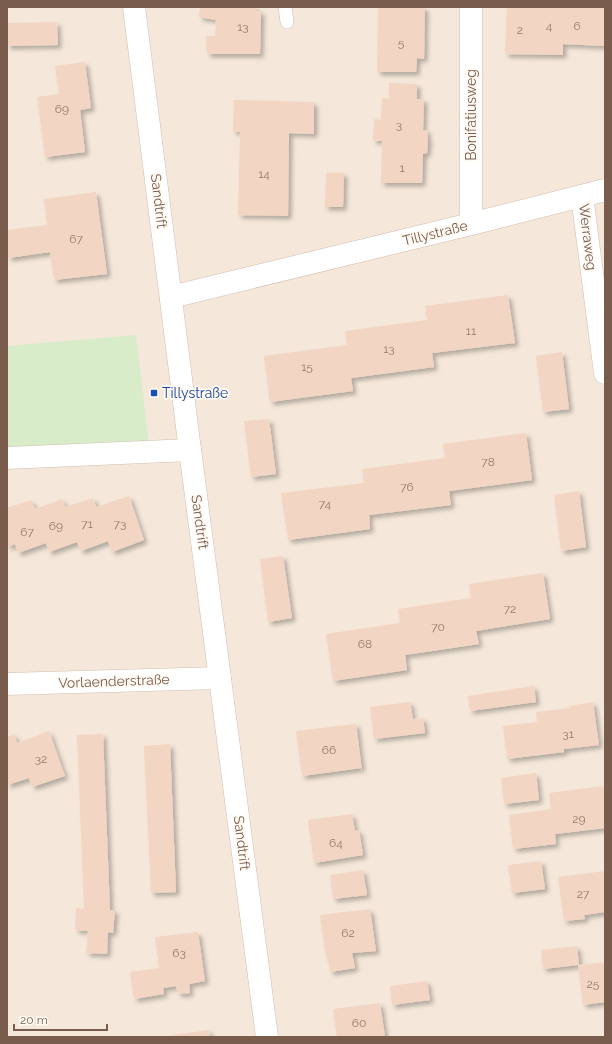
<svg xmlns="http://www.w3.org/2000/svg" width="612" height="1044" viewBox="0 0 612 1044" font-family="Raleway,sans-serif">
<style>
.residential{fill:#f5e8da}
.green{fill:#d8ecc9}
.building{fill:#f3d5c3;filter:url(#shadow)}
.lines{fill:none;stroke-linecap:round;stroke-linejoin:round}
.service-casing{stroke:#d1beb0;stroke-width:14}
.minor-casing{stroke:#d1beb0;stroke-width:23}
.service{stroke:#fff;stroke-width:13}
.minor{stroke:#fff;stroke-width:22}
.transit-dot{fill:#1a4fb4;stroke:#fffaf3;stroke-width:1.5}
.labels{text-anchor:middle;stroke-width:3.5;stroke-linejoin:round;paint-order:stroke}
.number-label{font-size:12px;fill:#987a6a}
.street-label{font-size:14px;fill:#7a5c4d;stroke:#fffaf3}
.transit-label{font-size:14px;fill:#164399;stroke:#fffaf3;text-anchor:start}
</style>
<defs>
<filter id="shadow"><feDropShadow dx="3.5" dy="3.5" stdDeviation="2" flood-color="#0004"/></filter>
</defs>
<rect width="100%" height="100%" fill="#fdf6ec"/>
<rect class="residential" x="7" y="7" width="598" height="1030"/>
<polygon class="green" points="136,335 149,444 7,451 7,346"/>
<g class="building">
<polygon points="200,7 256,7 256,11 261,11 260,54 207,54 206,36 215,36 216,20 199,17"/>
<polygon points="378,7 425,7 424,59 417,58 416,72 377,72"/>
<polygon points="507,7 605,7 605,46 563,44 563,55 505,54"/>
<polygon points="57,22 58,45 7,46 7,23"/>
<polygon points="85,62 91,108 80,110 85,152 45,157 37,97 59,94 55,66"/>
<polygon points="389,83 417,84 417,99 424,99 423,130 427,130 428,141 427,153 423,154 422,183 381,183 382,141 373,141 374,119 381,120 382,98 389,99"/>
<polygon points="234,100 314,102 314,134 289,133 288,216 238,215 240,132 233,132"/>
<polygon points="326,173 344,173 343,207 325,207"/>
<polygon points="96,192 107,274 54,280 50,252 8,258 7,230 47,225 44,199"/>
<polygon points="508,295 515,343 432,353 434,367 351,378 353,391 270,402 264,356 347,345 345,331 427,320 425,306"/>
<polygon points="562,352 569,409 543,412 536,356"/>
<polygon points="269,419 276,474 251,477 244,421"/>
<polygon points="526,433 532,480 449,491 451,505 369,515 370,529 288,540 281,493 364,483 362,469 445,458 443,444"/>
<polygon points="579,491 586,547 561,551 554,495"/>
<polygon points="129,496 144,540 112,552 108,541 81,551 77,542 49,552 46,543 18,553 15,544 7,547 7,508 31,500 35,509 62,499 65,507 93,498 96,507"/>
<polygon points="283,556 292,618 268,622 260,559"/>
<polygon points="543,573 550,619 476,631 479,644 405,655 407,670 333,681 326,634 400,623 398,609 471,598 469,584"/>
<polygon points="534,686 536,702 470,711 468,696"/>
<polygon points="410,702 413,719 423,718 425,733 374,739 370,707"/>
<polygon points="593,702 599,745 564,749 564,752 507,759 503,726 537,722 536,712 570,708 569,706"/>
<polygon points="355,723 356,723 362,771 361,768 302,776 296,731 355,724"/>
<polygon points="49,731 65,776 32,787 29,778 7,785 7,737 14,734 17,743"/>
<polygon points="103,734 110,910 115,910 113,933 108,932 107,954 86,953 88,931 75,930 76,908 84,909 77,735"/>
<polygon points="170,744 176,892 151,893 144,746"/>
<polygon points="536,773 539,800 504,804 501,778"/>
<polygon points="603,786 605,798 605,828 555,834 556,844 513,849 509,815 551,809 549,793"/>
<polygon points="352,814 355,831 359,830 363,855 314,863 308,820"/>
<polygon points="541,861 545,889 512,893 508,865"/>
<polygon points="363,870 367,895 333,899 330,875"/>
<polygon points="605,871 605,912 584,915 585,919 564,921 558,877"/>
<polygon points="370,909 376,951 352,953 355,968 330,972 328,957 326,957 320,915"/>
<polygon points="198,932 205,981 189,984 190,993 178,994 176,986 163,988 164,994 134,999 130,972 159,968 155,937"/>
<polygon points="577,946 579,965 605,962 605,1002 583,1005 578,965 543,969 541,950"/>
<polygon points="427,981 430,1000 392,1005 390,986"/>
<polygon points="380,1003 385,1037 337,1037 333,1009"/>
<polygon points="209,1030 210,1037 172,1037 172,1035"/>
</g>
<g class="lines">
<defs>
<polyline id="service" points="285,7 287,22"/>
<g id="minor">
<polyline points="134,7 190,450 267,1037"/>
<polyline points="582,196 605,373"/>
<polyline points="471,224 471,7"/>
<polyline points="171,297 471,224 605,190"/>
<polyline points="7,458 190,450"/>
<polyline points="7,684 220,678"/>
</g>
</defs>
<use href="#service" class="service-casing"/>
<use href="#minor" class="minor-casing"/>
<use href="#service" class="service"/>
<use href="#minor" class="minor"/>
</g>
<rect class="transit-dot" x="150" y="389" width="8" height="8" rx="2"/>
<g class="labels">
<g class="number-label">
<text x="549" y="30">4</text>
<text x="577" y="30">6</text>
<text x="243" y="31">13</text>
<text x="520" y="34">2</text>
<text x="401" y="47">5</text>
<text x="62" y="113">69</text>
<text x="399" y="129">3</text>
<text x="402" y="172">1</text>
<text x="264" y="178">14</text>
<text x="76" y="243">67</text>
<text x="471" y="335">11</text>
<text x="389" y="353">13</text>
<text x="307" y="371">15</text>
<text x="488" y="466">78</text>
<text x="407" y="491">76</text>
<text x="325" y="508">74</text>
<text x="87" y="528">71</text>
<text x="120" y="528">73</text>
<text x="56" y="530">69</text>
<text x="27" y="536">67</text>
<text x="510" y="613">72</text>
<text x="438" y="631">70</text>
<text x="365" y="648">68</text>
<text x="568" y="738">31</text>
<text x="329" y="754">66</text>
<text x="41" y="763">32</text>
<text x="579" y="823">29</text>
<text x="336" y="847">64</text>
<text x="583" y="898">27</text>
<text x="348" y="937">62</text>
<text x="179" y="957">63</text>
<text x="593" y="988">25</text>
<text x="359" y="1027">60</text>
</g>
<g class="street-label">
<text transform="translate(471 115) rotate(-90)" y="5">Bonifatiusweg</text>
<text transform="translate(159 201) rotate(83)" y="5">Sandtrift</text>
<text transform="translate(435 233) rotate(-14)" y="5">Tillystraße</text>
<text transform="translate(588 237) rotate(83)" y="5">Werraweg</text>
<text transform="translate(200 522) rotate(82)" y="5">Sandtrift</text>
<text transform="translate(114 681) rotate(-2)" y="5">Vorlaenderstraße</text>
<text transform="translate(242 843) rotate(83)" y="5">Sandtrift</text>
</g>
<g class="transit-label">
<text x="162" y="398">Tillystraße</text>
</g>
</g>
<rect width="612" height="1044" fill="none" stroke="#7a5c4d" stroke-width="16"/>
<path d="M14 1024v6h93v-6" fill="none" stroke="#7a5c4d" stroke-width="2"/>
<text x="20" y="1024" font-size="12" fill="#7a5c4d" stroke="#fffaf3" stroke-width="3" paint-order="stroke">20 m</text>
</svg>
